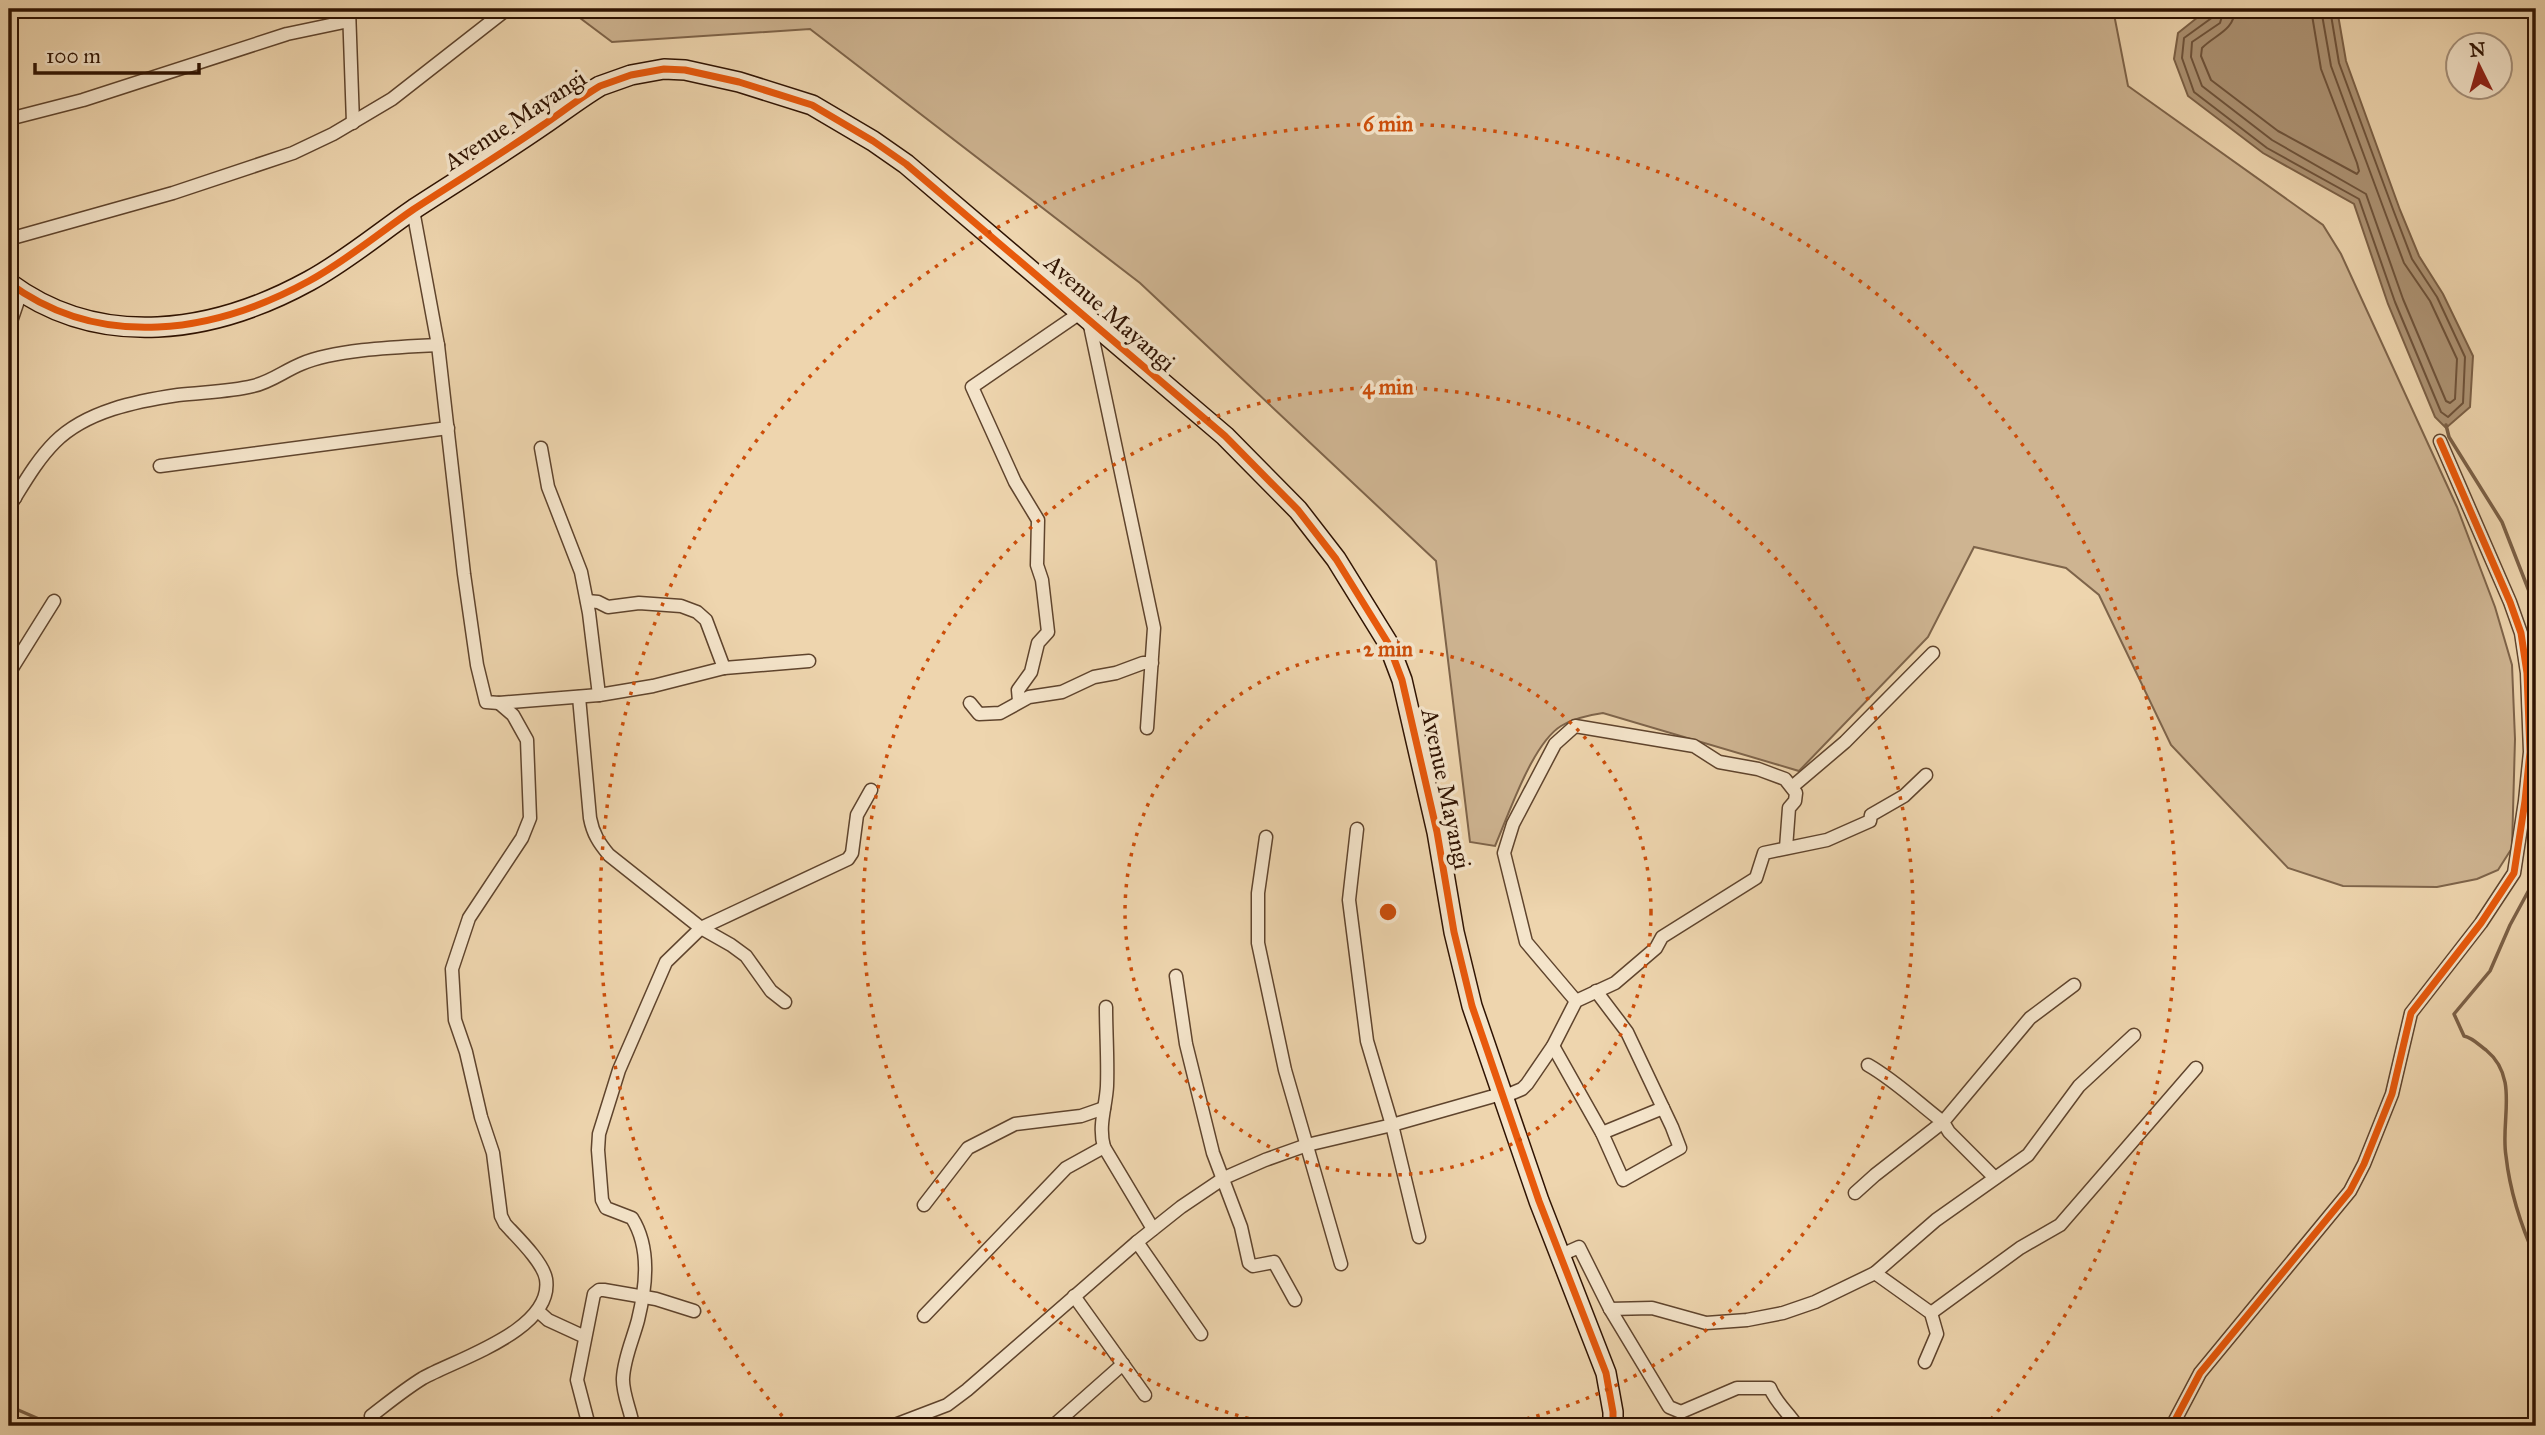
<svg xmlns="http://www.w3.org/2000/svg" width="2545" height="1435" viewBox="0 0 2545 1435" font-family="'IM FELL Great Primer',serif">
<style>
.green{fill:#ceb491;stroke:#7e644a;stroke-width:2}
.water{fill:#ad9374;stroke:#7b6046;stroke-width:2}
.lines{fill:none;stroke-linecap:round;stroke-linejoin:round}
.shore{stroke:#6e533b;stroke-width:2}
.stream{stroke:#7b6046;stroke-width:3.5}
.street-casing{stroke:#5f442d;stroke-width:15}
.secondary-casing{stroke:#2f1302;stroke-width:22}
.street{stroke:#f4e4ca;stroke-width:12}
.secondary{stroke:#f4e4ca;stroke-width:19}
.cycleway-casing{stroke:#f4e4ca;stroke-width:11}
.cycleway{stroke:#e8590c;stroke-width:7}
.ring{fill:none;stroke:#cc4e0a;stroke-width:3.5;stroke-dasharray:3.5 7}
.labels{text-anchor:middle;stroke-width:7;stroke-linejoin:round;paint-order:stroke}
.street-label{font-size:24px;fill:#2f1302;stroke:#f4e4ca}
.centre{fill:#cc4e0a;stroke:#f4e4ca;stroke-width:3.5}
.ring-label{font-size:21px;text-anchor:middle;font-weight:bold;fill:#cc4e0a;stroke:#f4e4ca;stroke-width:7;stroke-linejoin:round;paint-order:stroke}
</style>
<rect width="100%" height="100%" fill="#eed5ae"/>
<filter id="stains"><feTurbulence type="fractalNoise" baseFrequency=".00286" numOctaves="4"/><feColorMatrix values="0 0 0 0 .2 0 0 0 0 .09 0 0 0 0 .02 0 0 0 .5 -.17"/></filter>
<radialGradient id="worn" r=".72"><stop offset=".6" stop-color="#630" stop-opacity="0"/><stop offset="1" stop-color="#630" stop-opacity=".3"/></radialGradient>
<path class="green" d="M568,9H2113L2128,86L2323,225L2341,254L2457,507L2495,607L2512,665L2515,739L2512,848L2498,870L2477,879L2437,887L2343,886L2288,868L2171,745L2099,595L2066,568L1974,547L1928,637L1799,771L1603,713C1589,715 1574,718 1561,726C1532,744 1509,814 1495,846L1470,842L1436,561L1140,283L810,29L612,42Z"/>
<polygon class="water" points="2214,9 2337,9 2346,61 2400,210 2419,256 2443,294 2473,356 2470,407 2446,428 2435,417 2388,304 2354,204 2263,153 2188,96 2174,59 2178,33 2198,17"/>
<g class="lines">
<g class="shore">
<polyline points="2216,9 2213,17 2184,38 2182,58 2194,92 2267,148 2359,199 2395,302 2441,412 2448,417 2463,403 2465,357 2437,297 2412,259 2394,212 2339,63 2330,9"/>
<polyline points="2224,9 2220,23 2192,42 2191,57 2202,86 2272,140 2366,194 2403,299 2446,401 2450,403 2455,399 2457,359 2430,301 2404,263 2386,215 2331,66 2321,9"/>
<path d="M2235,9C2234,31 2216,34 2202,48L2201,56L2211,80L2278,131L2357,174L2359,171L2357,163L2321,69L2311,9"/>
</g>
<g class="stream">
<polyline points="2446,425 2449,437 2502,522 2536,609"/>
<path d="M2536,877L2510,925L2490,971L2454,1014L2464,1036C2473,1038 2479,1045 2486,1050C2520,1078 2500,1120 2506,1156C2510,1192 2521,1226 2536,1259"/>
<polyline points="9,1406 55,1426"/>
</g>
<defs>
<g id="street">
<polyline points="349,9 353,123"/>
<polyline points="9,119 83,100 287,34 349,21"/>
<polyline points="413,210 438,345 464,574 477,665 486,702 499,703 599,695 653,686 724,668 809,661"/>
<polyline points="9,239 173,193 293,153 333,134 392,99 502,13"/>
<polyline points="1089,321 1154,628 1147,728"/>
<polyline points="9,327 21,292"/>
<polyline points="541,448 548,487 581,572 589,613 599,695"/>
<polyline points="160,466 448,428"/>
<polyline points="9,474 15,498"/>
<path d="M9,507C23,485 36,461 55,442C86,411 137,401 178,395C203,392 229,392 253,386C271,382 284,371 301,364C336,349 400,347 438,345"/>
<polyline points="587,601 598,602 608,607 639,603 681,606 697,612 706,620 724,668"/>
<polyline points="9,673 54,601"/>
<path d="M579,697L590,818C593,834 599,843 609,855L701,928L731,945L746,956L771,991L785,1002"/>
<polyline points="1019,701 1018,690 1031,672 1038,643 1048,632 1042,580 1037,565 1038,520 1015,482 972,387 1080,313"/>
<polyline points="970,703 979,714 1000,713 1029,697 1062,692 1094,677 1116,673 1143,663 1152,663"/>
<polyline points="1792,787 1845,742 1933,653"/>
<polyline points="1357,829 1349,900 1367,1041 1392,1125 1419,1237"/>
<polyline points="1266,837 1258,893 1258,943 1285,1070 1341,1264"/>
<polyline points="1176,976 1186,1044 1213,1153 1241,1227 1249,1263 1253,1266 1274,1262 1295,1300"/>
<polyline points="1576,1001 1526,942 1504,853 1513,824 1555,744 1575,726 1694,746 1719,762 1758,769 1785,779 1796,793 1795,801 1789,808 1786,848"/>
<path d="M1106,1007C1106,1033 1108,1060 1107,1086C1106,1107 1098,1125 1104,1147L1153,1229"/>
<polyline points="1553,1046 1602,1133 1623,1180 1680,1148 1672,1127 1627,1032 1596,991"/>
<polyline points="1503,1097 1522,1089 1527,1084 1553,1046 1576,1001 1615,983 1656,948 1662,937 1756,878 1764,853 1827,840 1870,821 1871,815 1904,796 1926,775"/>
<polyline points="1602,1133 1663,1108"/>
<polyline points="1995,1178 1949,1132 1943,1122 2030,1018 2074,985"/>
<path d="M1855,1193L1875,1175L1943,1122C1918,1103 1896,1081 1868,1065"/>
<polyline points="924,1205 968,1148 1015,1124 1081,1116 1104,1108"/>
<polyline points="1137,1242 1201,1334"/>
<path d="M1561,1255L1579,1247L1610,1309L1669,1407L1681,1412L1737,1388H1770C1776,1403 1788,1412 1797,1426"/>
<polyline points="1875,1273 1931,1313 1937,1334 1925,1362"/>
<polyline points="1074,1296 1145,1395"/>
<polyline points="1610,1309 1652,1308 1706,1323 1747,1320 1783,1313 1815,1302 1875,1273 1936,1220 2028,1155 2079,1086 2134,1035"/>
<polyline points="538,1311 548,1320 585,1337"/>
<polyline points="1931,1313 2020,1248 2060,1225 2196,1068"/>
<polyline points="924,1316 1066,1168 1104,1147"/>
<path d="M371,1416C388,1403 405,1389 423,1378C457,1359 554,1330 546,1279C543,1262 517,1237 505,1224L501,1216L493,1153L481,1117L466,1052L455,1020L452,969L469,918L522,838L530,818L527,740L513,715L499,703"/>
<polyline points="589,1426 577,1380 594,1294 599,1290 604,1290 656,1299 694,1311"/>
<path d="M633,1426C631,1411 622,1393 623,1378C624,1358 633,1339 638,1320C646,1287 651,1248 632,1218L606,1208L602,1200L598,1150L599,1134L619,1070L666,962L701,928L848,859L852,853L857,815L871,790"/>
<polyline points="892,1426 947,1405 967,1390 1137,1242 1181,1207 1224,1178 1265,1160 1307,1145 1392,1125 1501,1094"/>
<polyline points="1053,1426 1123,1364"/>
<polyline points="2172,1426 2200,1373 2350,1191 2364,1164 2392,1094 2411,1013 2481,923 2514,873 2525,801 2530,752 2527,673 2521,633 2510,602 2440,441"/>
</g>
<path id="secondary" d="M9,283C101,351 214,333 309,281C346,261 379,233 414,209C457,181 501,154 543,125C562,112 580,98 600,86L631,75L664,69L685,70L739,82L812,105L873,141L906,164L1225,436L1298,510L1336,559L1388,643L1402,680L1437,832L1454,932L1472,1006L1539,1201L1606,1373L1613,1412V1426"/>
</defs>
<use href="#street" class="street-casing"/>
<use href="#secondary" class="secondary-casing"/>
<use href="#street" class="street"/>
<use href="#secondary" class="secondary"/>
<defs>
<g id="cycleway">
<path d="M9,283C101,351 214,333 309,281C346,261 379,233 414,209C457,181 501,154 543,125C562,112 580,98 600,86L631,75L664,69L685,70L739,82L812,105L873,141L906,164L1225,436L1298,510L1336,559L1388,643L1402,680L1437,832L1454,932L1472,1006L1539,1201L1606,1373L1613,1412V1426"/>
<polyline points="2172,1426 2200,1373 2350,1191 2364,1164 2392,1094 2411,1013 2481,923 2514,873 2525,801 2530,752 2527,673 2521,633 2510,602 2440,441"/>
</g>
</defs>
<use href="#cycleway" class="cycleway-casing"/>
<use href="#cycleway" class="cycleway"/>
</g>
<g class="ring">
<circle cx="1388" cy="912" r="263"/>
<path d="M1279 1426A525 525 0 1 1 1497 1426"/>
<path d="M789 1424A788 788 0 1 1 1987 1424"/>
</g>
<g class="labels">
<g class="street-label">
<text transform="translate(515 120) rotate(-33)" y="8">Avenue Mayangi</text>
<text transform="translate(1110 313) rotate(41)" y="8">Avenue Mayangi</text>
<text transform="translate(1446 789) rotate(78)" y="8">Avenue Mayangi</text>
</g>
</g>
<circle cx="1388" cy="912" r="10" class="centre"/>
<g class="ring-label">
<text x="1388" y="131">6 min</text>
<text x="1388" y="394">4 min</text>
<text x="1388" y="656">2 min</text>
</g>
<rect width="2545" height="1435" fill="none" stroke="#eed5ae" stroke-width="35"/>
<rect x="10" y="10" width="2524" height="1414" fill="none" stroke="#2f1302" stroke-width="3.5"/>
<rect x="18" y="18" width="2510" height="1400" fill="none" stroke="#2f1302" stroke-width="2"/>
<g transform="translate(2479 66) rotate(355)"><circle r="33" fill="#f4e4ca" stroke="#a5907a" stroke-width="2"/>
<path d="M0-5L12 26L0 18L-12 26Z" fill="#8f2418"/>
<text y="-10" font-size="19" font-weight="bold" text-anchor="middle" fill="#2f1302">N</text>
</g>
<path d="M35 63v10h164v-10" fill="none" stroke="#2f1302" stroke-width="3.5"/>
<text x="46" y="63" font-size="21" fill="#2f1302" stroke="#f4e4ca" stroke-width="5" paint-order="stroke">100 m</text>
<rect width="100%" height="100%" filter="url(#stains)"/>
<rect width="100%" height="100%" fill="url(#worn)"/>
</svg>
